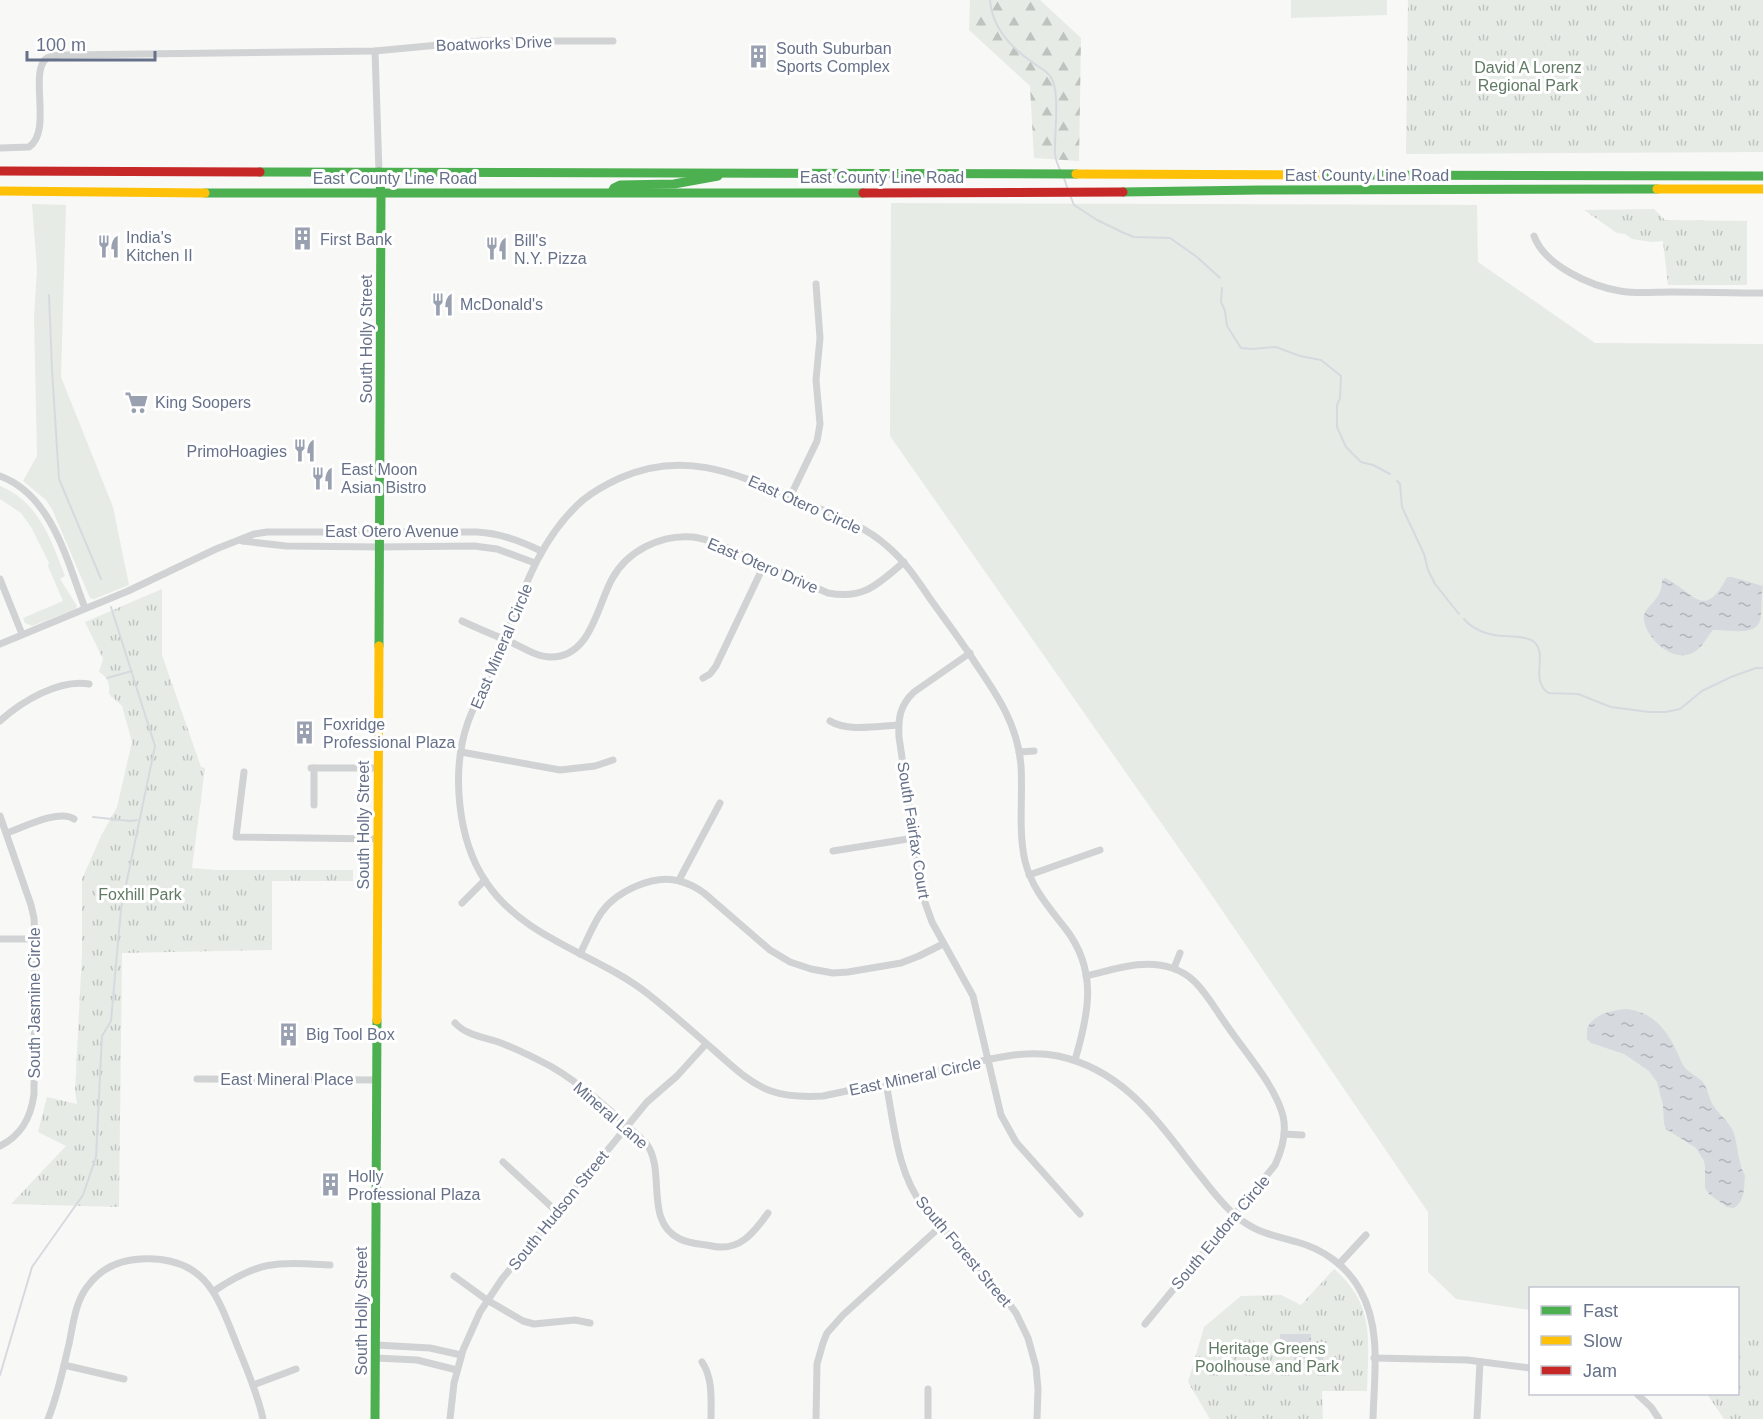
<svg xmlns="http://www.w3.org/2000/svg" width="1763" height="1419" viewBox="0 0 1763 1419" font-family="Helvetica,sans-serif">
<style>
.grass{fill:#e6ebe5}
.forest{fill:url(#forest-firs)}
.park{fill:url(#park-tufts)}
.water{fill:url(#water-ripples)}
.lines{fill:none;stroke-linecap:round;stroke-linejoin:round}
.stream{stroke:#d6dadf;stroke-width:2}
.street{stroke:#d1d2d3;stroke-width:7}
.fast{stroke:#4caf50;stroke-width:9}
.slow{stroke:#ffc107;stroke-width:9}
.jam{stroke:#c62828;stroke-width:9}
.labels{text-anchor:middle;stroke-width:6;stroke-linejoin:round;paint-order:stroke}
.street-label{font-size:16px;fill:#667189;stroke:#fff}
.poi-label{font-size:16px;fill:#667189;stroke:#fff;text-anchor:start}
.park-label{font-size:16px;fill:#617a63;stroke:#fff}
</style>
<defs>
<pattern id="forest-firs" width="22" height="20" patternUnits="userSpaceOnUse" patternTransform="scale(1.5)"><rect width="22" height="20" fill="#e6ebe5"/><path d="M5 1l3.5 6h-7zM16 11l3.5 6h-7z" fill="#bec3bf"/></pattern>
<pattern id="park-tufts" width="24" height="20" patternUnits="userSpaceOnUse" patternTransform="scale(1.5)"><rect width="24" height="20" fill="#e6ebe5"/><path d="M3 7l-1-3M5 7V3M7 7l1-3M15 17l-1-3M17 17v-4M19 17l1-3" fill="none" stroke="#bec3bf"/></pattern>
<pattern id="water-ripples" width="26" height="14" patternUnits="userSpaceOnUse" patternTransform="scale(1.5)"><rect width="26" height="14" fill="#d6dadf"/><path d="M2 4q2-2 4 0t4 0M15 11q2-2 4 0t4 0" fill="none" stroke="#b1b5bb"/></pattern>
</defs>
<rect width="100%" height="100%" fill="#f8f8f7"/>
<g class="grass">
<polygon points="1291,0 1387,0 1387,15 1291,18"/>
<polygon points="891,203 1477,205 1478,262 1595,343 1763,344 1763,1341 1738,1338 1738,1288 1530,1288 1530,1310 1456,1299 1428,1272 1428,1212 1211,894 890,436"/>
<polygon points="32,204 66,205 61,377 113,507 129,585 94,599 90,598 52,509 45,499 23,481 37,456 34,317 37,269"/>
<path d="M0,486C39,502 51,540 65,576L60,579L77,606L75,609L32,626L25,623L23,618L63,601L48,566L49,563L31,527L21,513L0,499Z"/>
</g>
<polygon class="forest" points="970,0 1040,0 1081,38 1079,161 1034,158 1030,86 969,30"/>
<g class="park">
<polygon points="1408,0 1763,0 1763,152 1406,154"/>
<polygon points="1654,209 1665,220 1747,221 1747,285 1668,285 1663,241 1652,242 1632,239 1625,234 1617,233 1584,210"/>
<path d="M162,589V655L201,767L205,768L192,868L216,870H353V881H272V950L122,953L119,1207L11,1204L66,1146L38,1132L47,1097L77,1104L75,1092L82,954V879L101,836L117,807L132,742L122,706L109,694C110,684 108,677 99,672L103,659L85,622Z"/>
<path d="M1334,1269C1376,1305 1368,1342 1367,1391H1322L1323,1419H1210L1188,1382L1204,1327L1241,1296L1281,1295L1301,1305Z"/>
<polygon points="1738,1338 1763,1341 1763,1419 1724,1419 1707,1394 1738,1394"/>
</g>
<g class="water">
<path d="M1727,577H1732L1763,586C1761,596 1762,605 1761,615C1760,639 1728,629 1713,630C1707,637 1702,648 1694,652C1675,664 1648,641 1644,621C1641,606 1663,602 1662,580L1665,578C1694,592 1704,622 1727,577Z"/>
<path d="M1627,1009C1651,1012 1665,1027 1675,1048C1679,1055 1681,1063 1686,1069C1690,1073 1696,1076 1701,1080C1708,1087 1708,1097 1713,1105C1719,1115 1728,1120 1733,1131C1738,1143 1738,1165 1745,1175C1744,1187 1745,1201 1734,1208L1727,1207L1709,1194L1705,1188V1167L1704,1161L1696,1148L1666,1129L1664,1124L1663,1105L1657,1082L1649,1071L1624,1054L1591,1043L1587,1039C1587,1039 1587,1029 1587,1029C1592,1014 1614,1010 1627,1009Z"/>
<polygon points="1280,1334 1311,1334 1311,1361 1317,1361 1314,1356 1314,1350 1324,1351 1323,1362 1317,1365 1294,1365 1294,1343 1280,1342"/>
</g>
<g class="lines">
<g class="stream">
<path d="M990,0C992,27 1010,47 1032,62C1038,67 1046,70 1050,76C1061,89 1054,135 1055,153C1055,159 1058,165 1060,170"/>
<polyline points="1064,178 1068,190"/>
<polyline points="1070,195 1074,205 1097,220 1124,233 1134,237 1170,238 1197,257 1220,278"/>
<polyline points="1222,288 1221,302 1225,311 1227,326 1241,348 1252,349 1276,347 1300,356 1321,360 1341,376 1340,398 1337,405 1337,427 1346,447 1361,462 1373,465 1390,474"/>
<polyline points="49,295 52,370 59,479 101,579"/>
<polyline points="1397,481 1400,484 1402,507 1424,554 1428,570 1435,584 1459,614"/>
<path d="M1464,619C1474,631 1491,636 1506,636C1514,637 1526,636 1533,641C1547,652 1534,673 1542,686C1543,689 1546,691 1548,693L1578,694L1611,707L1649,712H1666L1680,709L1702,691L1731,677L1756,668H1763"/>
<polyline points="107,678 132,671"/>
<polyline points="93,817 130,821 137,820"/>
<polyline points="0,1375 32,1267 83,1195 96,1157 102,1036 111,1021 121,909 155,746 111,607"/>
</g>
<g class="street">
<polyline points="375,51 379,172"/>
<path d="M0,148L29,147C53,131 28,71 47,58C52,55 60,55 66,55L375,51L481,41H613"/>
<path d="M1534,236C1545,266 1591,286 1620,291C1637,294 1654,292 1671,292C1702,292 1732,293 1763,293"/>
<path d="M0,476C52,495 67,561 85,608"/>
<polyline points="790,497 817,441 820,424 816,380 820,338 816,284"/>
<polyline points="242,541 286,546 380,547 474,546 497,549 535,563"/>
<polyline points="0,579 22,634"/>
<path d="M462,621C479,629 496,636 513,643C525,649 538,657 551,657C591,657 597,606 612,579C627,551 661,534 693,537C714,540 733,551 753,560C778,571 803,582 828,593C864,600 878,584 904,562"/>
<path d="M0,644L128,591L216,549L254,534L267,532H477C500,533 521,541 541,551"/>
<path d="M970,653L914,692C900,705 898,718 899,737L922,894L932,922L973,996L1001,1115L1016,1142L1080,1214"/>
<polyline points="703,678 710,674 716,666 764,565"/>
<path d="M0,721C22,701 59,679 89,684"/>
<path d="M830,721C847,732 878,726 898,725"/>
<polyline points="461,752 560,770 595,766 613,760"/>
<polyline points="1019,752 1034,751"/>
<polyline points="311,768 379,768"/>
<polyline points="314,768 314,805"/>
<polyline points="244,772 236,837 378,839"/>
<path d="M0,816L31,905L34,918L35,939L34,1094C31,1117 22,1135 0,1146"/>
<path d="M7,833C24,827 59,809 74,819"/>
<polyline points="833,851 914,838"/>
<polyline points="1029,875 1100,850"/>
<polyline points="679,880 720,803"/>
<polyline points="462,903 485,880"/>
<polyline points="0,939 35,939"/>
<path d="M580,954C587,940 593,925 601,913C616,891 654,874 679,881C688,883 697,888 704,893L770,950L790,962L811,969L833,973L848,972L901,963L919,956L943,944"/>
<polyline points="1174,968 1180,953"/>
<path d="M1086,976C1113,970 1144,958 1172,968C1181,971 1189,976 1195,982C1208,995 1217,1012 1228,1027C1245,1052 1276,1087 1283,1116C1287,1133 1282,1150 1275,1165L1145,1324"/>
<path d="M455,1023C467,1036 485,1037 501,1043C519,1050 535,1058 552,1067C586,1087 616,1116 646,1143C667,1171 643,1221 680,1239C690,1244 702,1244 712,1246C739,1252 754,1233 768,1213"/>
<path d="M1075,1060C1089,1013 1098,970 1065,928C1048,906 1032,889 1025,861C1018,830 1023,798 1021,766C1018,726 998,696 976,664C962,642 946,621 931,600C918,581 905,561 887,546C864,525 832,514 803,502C741,476 687,448 620,478C607,484 594,491 583,500C538,539 521,597 500,651C490,675 477,698 468,722C451,770 457,839 486,882C525,940 596,953 648,994C671,1012 693,1032 715,1051C732,1066 749,1083 771,1091C788,1097 805,1097 823,1096C861,1088 899,1080 938,1071C976,1063 1019,1048 1058,1056C1128,1071 1161,1127 1203,1179C1213,1192 1223,1205 1236,1216C1256,1233 1273,1235 1297,1242C1323,1249 1347,1266 1360,1290C1382,1328 1374,1377 1373,1419"/>
<polyline points="197,1079 377,1080"/>
<path d="M886,1083C894,1123 897,1173 923,1206L1001,1293L1016,1313L1028,1338L1036,1367L1038,1389L1037,1419"/>
<polyline points="1284,1134 1302,1135"/>
<polyline points="503,1162 556,1211"/>
<polyline points="1339,1264 1366,1235"/>
<polyline points="454,1276 487,1300 523,1321 534,1324 575,1320 590,1323"/>
<path d="M214,1291C260,1260 277,1262 330,1265"/>
<polyline points="376,1345 430,1348 461,1355"/>
<polyline points="376,1358 417,1360 457,1370"/>
<polyline points="1374,1358 1467,1360 1530,1368"/>
<path d="M702,1362C713,1378 711,1400 711,1419"/>
<polyline points="64,1365 124,1379"/>
<polyline points="253,1385 296,1369"/>
<polyline points="928,1389 928,1419"/>
<polyline points="1637,1394 1651,1407 1659,1419"/>
<path d="M48,1419C58,1395 63,1369 69,1344C73,1325 75,1303 87,1287C100,1269 119,1260 141,1259C208,1256 218,1298 239,1350C248,1372 258,1395 263,1419"/>
<polyline points="450,1419 454,1383 463,1350 480,1312 502,1279 647,1102 677,1076 706,1044"/>
<polyline points="816,1419 817,1364 823,1343 827,1333 843,1315 941,1226"/>
<polyline points="1477,1419 1480,1362"/>
</g>
<g class="fast">
<polyline points="260,172 1076,174"/>
<polyline points="379,172 381,194 379,646"/>
<polyline points="1320,175 1763,176"/>
<polyline points="612,192 614,188 620,185 674,184 718,176"/>
<polyline points="1123,192 1259,190 1657,189"/>
<path d="M205,193C424,194 644,192 863,193"/>
<polyline points="375,1419 377,1020"/>
</g>
<g class="slow">
<polyline points="1076,174 1320,175"/>
<polyline points="1657,189 1763,189"/>
<polyline points="0,191 205,193"/>
<polyline points="377,1020 379,646"/>
</g>
<g class="jam">
<polyline points="0,171 260,172"/>
<polyline points="863,193 1123,192"/>
</g>
</g>
<defs>
<symbol id="building-bare" viewBox="-9 -9 18 18"><path d="M-4-6H4V6H1V3H-1V6H-4ZM-2.5-4.3h1.7v1.8h-1.7ZM.8-4.3h1.7v1.8H.8ZM-2.5-1h1.7V.8h-1.7ZM.8-1h1.7V.8H.8Z" fill="#99a0b0" stroke="#fff" stroke-width="2.5" paint-order="stroke"/></symbol>
<symbol id="restaurant-bare" viewBox="-9 -9 18 18"><path d="M-5-6h1v4h1v-4h1v4h1v-4h1v5L-1.5 .5V6h-2V.5L-5-1ZM5-6V6H3V1.5H1.5Q1.5-4 5-6Z" fill="#99a0b0" stroke="#fff" stroke-width="2.5" paint-order="stroke"/></symbol>
<symbol id="supermarket-bare" viewBox="-9 -9 18 18"><path d="M-6-5.5h2.5l.6 2H6L4.5 2H-2.5L-4.4-4H-6ZM-1.5 3.2a1.3 1.3 0 1 0 .1 0ZM3 3.2a1.3 1.3 0 1 0 .1 0Z" fill="#99a0b0" stroke="#fff" stroke-width="2.5" paint-order="stroke"/></symbol>
</defs>
<g fill-rule="evenodd">
<use href="#building-bare" x="742" y="40" width="33" height="33"/>
<use href="#building-bare" x="286" y="222" width="33" height="33"/>
<use href="#restaurant-bare" x="92" y="230" width="33" height="33"/>
<use href="#restaurant-bare" x="480" y="232" width="33" height="33"/>
<use href="#restaurant-bare" x="426" y="288" width="33" height="33"/>
<use href="#supermarket-bare" x="120" y="386" width="33" height="33"/>
<use href="#restaurant-bare" x="288" y="434" width="33" height="33"/>
<use href="#restaurant-bare" x="306" y="462" width="33" height="33"/>
<use href="#building-bare" x="288" y="716" width="33" height="33"/>
<use href="#building-bare" x="272" y="1018" width="33" height="33"/>
<use href="#building-bare" x="314" y="1168" width="33" height="33"/>
</g>
<g class="labels">
<g class="street-label">
<text transform="translate(494 43) rotate(-2)" y="6">Boatworks Drive</text>
<text x="1367" y="181">East County Line Road</text>
<text x="882" y="183">East County Line Road</text>
<text x="395" y="184">East County Line Road</text>
<text transform="translate(366 339) rotate(-90)" y="6">South Holly Street</text>
<text transform="translate(805 504) rotate(24)" y="6">East Otero Circle</text>
<text x="392" y="537">East Otero Avenue</text>
<text transform="translate(763 565) rotate(23)" y="6">East Otero Drive</text>
<text transform="translate(501 646) rotate(-67)" y="6">East Mineral Circle</text>
<text transform="translate(363 825) rotate(-90)" y="6">South Holly Street</text>
<text transform="translate(914 830) rotate(81)" y="6">South Fairfax Court</text>
<text transform="translate(34 1003) rotate(-90)" y="6">South Jasmine Circle</text>
<text transform="translate(915 1076) rotate(-12)" y="6">East Mineral Circle</text>
<text x="287" y="1085">East Mineral Place</text>
<text transform="translate(611 1115) rotate(41)" y="6">Mineral Lane</text>
<text transform="translate(558 1210) rotate(-51)" y="6">South Hudson Street</text>
<text transform="translate(1220 1232) rotate(-50)" y="6">South Eudora Circle</text>
<text transform="translate(964 1251) rotate(50)" y="6">South Forest Street</text>
<text transform="translate(361 1311) rotate(-90)" y="6">South Holly Street</text>
</g>
<g class="poi-label">
<text x="776" y="54">South Suburban<tspan x="776" dy="18">Sports Complex</tspan></text>
<text x="126" y="243">India's<tspan x="126" dy="18">Kitchen II</tspan></text>
<text x="320" y="245">First Bank</text>
<text x="514" y="246">Bill's<tspan x="514" dy="18">N.Y. Pizza</tspan></text>
<text x="460" y="310">McDonald's</text>
<text x="155" y="408">King Soopers</text>
<text x="287" y="457" text-anchor="end">PrimoHoagies</text>
<text x="341" y="475">East Moon<tspan x="341" dy="18">Asian Bistro</tspan></text>
<text x="323" y="730">Foxridge<tspan x="323" dy="18">Professional Plaza</tspan></text>
<text x="306" y="1040">Big Tool Box</text>
<text x="348" y="1182">Holly<tspan x="348" dy="18">Professional Plaza</tspan></text>
</g>
<g class="park-label">
<text x="1528" y="73">David A Lorenz<tspan x="1528" dy="18">Regional Park</tspan></text>
<text x="140" y="900">Foxhill Park</text>
<text x="1267" y="1354">Heritage Greens<tspan x="1267" dy="18">Poolhouse and Park</tspan></text>
</g>
</g>
<rect x="1529" y="1287" width="210" height="108" fill="#ffffff" stroke="#c2c6d0" stroke-width="1.5"/>
<rect x="1541" y="1306" width="30" height="9" fill="#4caf50" stroke="#c2c6d0" stroke-width="1.5"/>
<text x="1583" y="1317" font-size="18" fill="#667189">Fast</text>
<rect x="1541" y="1336" width="30" height="9" fill="#ffc107" stroke="#c2c6d0" stroke-width="1.5"/>
<text x="1583" y="1347" font-size="18" fill="#667189">Slow</text>
<rect x="1541" y="1366" width="30" height="9" fill="#c62828" stroke="#c2c6d0" stroke-width="1.5"/>
<text x="1583" y="1377" font-size="18" fill="#667189">Jam</text>
<path d="M27 51v9h128v-9" fill="none" stroke="#667189" stroke-width="3"/>
<text x="36" y="51" font-size="18" fill="#667189" stroke="#ffffff" stroke-width="4.5" paint-order="stroke">100 m</text>
</svg>
